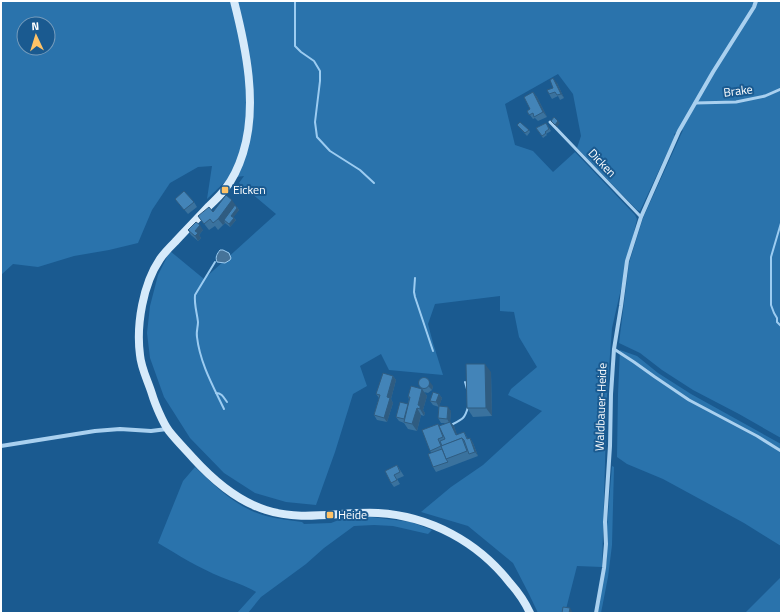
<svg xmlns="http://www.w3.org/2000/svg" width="782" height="614" viewBox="0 0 782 614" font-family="'Titillium Web',sans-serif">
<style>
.green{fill:#2a73ac;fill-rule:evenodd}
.water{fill:#467399;stroke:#9cccf1}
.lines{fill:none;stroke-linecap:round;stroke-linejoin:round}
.stream{stroke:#9cccf1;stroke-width:2}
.lane{stroke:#a9d0ef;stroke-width:3}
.street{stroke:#a9d0ef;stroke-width:4}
.secondary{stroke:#d6eafa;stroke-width:8}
.wall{fill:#3a729e}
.shaded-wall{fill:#2f5c81}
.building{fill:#4384b8;stroke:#2f5c81}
.poi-dot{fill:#ffc367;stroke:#1a5a90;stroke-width:1.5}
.labels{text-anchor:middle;stroke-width:4;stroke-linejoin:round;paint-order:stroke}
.street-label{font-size:12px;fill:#fff;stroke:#1a5a90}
.poi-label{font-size:12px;fill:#fff;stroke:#1a5a90;text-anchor:start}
</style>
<rect width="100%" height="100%" fill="#1a5a90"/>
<g class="green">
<path d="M1,1H781V438L739,414L693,390L662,370L640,353L619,343L629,263L643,218L683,130L674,134L675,136L640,211L637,210L577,148L581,136L573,94L558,74L505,104L515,145L533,151L553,172L575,152L635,215L637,219L612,328L607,395L602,567L577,566L565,613H538L529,594L513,563L468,526L421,512L451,487L483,465L542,411L508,395L511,389L537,367L519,337L514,312L500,311V296L435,304L428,324L433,343L443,375L389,370L381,354L360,366L367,386L353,394L335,452L316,505L286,502L255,493L224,473L190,438L164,397L150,358L147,333L150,306L158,275L170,251L204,279L276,214L239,183L244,176L229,178L207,199L212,166L198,167L170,183L152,210L138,243L109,250L74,256L38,267L13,264L1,275ZM24,24H48V48H24Z"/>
<polygon points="620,350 637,356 658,373 691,394 781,444 781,546 744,523 663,479 627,464 617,457 618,394"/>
<polygon points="612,466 614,467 612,545 608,577 601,613 597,613 607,559 607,526"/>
<path d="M195,467C216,487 237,508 266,516C278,519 290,520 302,522L304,524L331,523L344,518L371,517L411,522L432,530L428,534L393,526L374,525L354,526L324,548L306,564L261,597L248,613H237L256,592C245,585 233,582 221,577C199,568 178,555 158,543L183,481Z"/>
<polygon points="781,577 781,613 745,613"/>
</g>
<path class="water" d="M220,250H223L229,253L231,258L230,260L225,263L217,262C215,257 217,254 220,250Z"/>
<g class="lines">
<g class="stream">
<polyline points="295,1 295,46 301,52 314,61 320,71 320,81 315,122 317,137 330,151 360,170 374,183"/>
<polyline points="781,223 771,257 771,305 774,313 777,318 777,322 781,326"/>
<path d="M215,262L195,295C194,304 197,313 198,322C198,327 196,332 197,337C200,363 213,386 224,409"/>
<polyline points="415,278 414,292 415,297 433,351"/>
<polyline points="465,382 467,389"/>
<path d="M216,393C222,393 224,398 227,402"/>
<path d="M453,424C463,419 465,418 468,407"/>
</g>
<g class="lane">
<polyline points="695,103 736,102 765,96 781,89"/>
<polyline points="550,122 641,217"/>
<polyline points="614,349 634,362 655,377 689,400 757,436 781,451"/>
</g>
<g class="street">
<polyline points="1,446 95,431 120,429 151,431 167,429"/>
<polyline points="596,613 604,568 606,544 605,522 610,446 611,394 614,349 621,306 627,261 641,217 679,131 713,72 754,7 756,1"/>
</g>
<path class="secondary" d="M234,1C246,48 258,105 243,153C239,166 233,179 225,189C221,195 215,200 209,206C198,218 186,230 175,242C170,247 164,253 160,259C143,284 136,325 140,355C141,368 148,381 152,394C155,404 163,423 169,431C176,440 185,449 193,458C213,480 237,501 266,510C302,522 341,511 378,513C430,516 478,542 510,583C518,592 525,602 530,613"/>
</g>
<g class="wall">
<polygon points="557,83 564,98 560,100 558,96 552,99 549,94"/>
<polygon points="533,92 537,97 547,117 538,121 535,118 533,119 527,111 530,109"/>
<polygon points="546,123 551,131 546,134 547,135 543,138 536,128"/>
<polygon points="517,125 529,130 530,132 527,136"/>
<polygon points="175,199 194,202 197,207 188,214"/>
<polygon points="237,207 239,210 233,217 236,220 230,227 225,223 218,230 215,226 209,230 198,216 213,212"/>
<polygon points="188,230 203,230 199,235 201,238 198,241 191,235"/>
<polygon points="491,372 492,416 473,417 467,408"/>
<polygon points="393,376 396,380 391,399 393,403 387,422 377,420 374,415 379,398 376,394"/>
<polygon points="418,383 433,386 432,390 428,393 424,392 427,396 423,410 425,413 424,416 421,415 417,431 408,429 404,423 399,421 396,417 408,404 409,399 408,397 422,389"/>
<polygon points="439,394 442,398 439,406 451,411 450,422 454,426 457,435 464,432 468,439 470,438 473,443 478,456 436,472 433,467 432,453 430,451 438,424 439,426 446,423 441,423 438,418 439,407 433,405 430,401"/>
<polygon points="397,465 404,476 397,479 400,484 394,487 391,483"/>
</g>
<g class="shaded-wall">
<polygon points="553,78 557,83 564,98 561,94"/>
<polygon points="533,92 537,97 547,117 543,112"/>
<polygon points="558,121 560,123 557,127 555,125"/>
<polygon points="232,200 239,210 233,218 224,220 225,223 223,225 218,219"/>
<polygon points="234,218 236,220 230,227 229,224"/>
<polygon points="200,225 203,230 199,235 201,238 198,241 195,236 195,231"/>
<polygon points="485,364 491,372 492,416 486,408"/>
<polygon points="393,376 396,380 391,399 393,403 387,422 384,418 387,397"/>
<polygon points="427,378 433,386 432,390 428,386"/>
<polygon points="422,389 427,396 423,410 425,413 424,416 420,409 418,405"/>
<polygon points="439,394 442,398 439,407 436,402"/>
<polygon points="448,407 451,411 450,424 447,419"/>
<polygon points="417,408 421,415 417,431 412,424"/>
<polygon points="450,422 454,426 459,440 456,435"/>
<polygon points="470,438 473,443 478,456 475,452"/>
<polygon points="570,608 573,613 569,613"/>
</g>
<g class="building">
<polygon points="553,78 561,94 557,95 555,92 549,94 547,90 553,88 550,80"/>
<polygon points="533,92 543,112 534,117 533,113 529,115 527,111 530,109 524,97"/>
<polygon points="554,117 558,121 555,125 551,121"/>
<polygon points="520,122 529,130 525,133 517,125"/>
<polygon points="546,123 549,129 545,132 546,133 542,136 536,128"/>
<polygon points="184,191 194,202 184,210 175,199"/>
<polygon points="226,195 232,200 218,219 213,223 210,219 204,224 198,216 209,207 213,212"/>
<polygon points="235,205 237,208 231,216 234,218 229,224 224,220"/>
<polygon points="196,222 200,225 195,231 198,233 195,236 188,230"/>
<polygon points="466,364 485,364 486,408 467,408"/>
<polygon points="383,373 393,376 387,397 390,398 384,418 374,415 380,395 376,394"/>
<circle cx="424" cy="383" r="5.5"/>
<polygon points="411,386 422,389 418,405 420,406 420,409 417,408 412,424 404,422 410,397 408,397"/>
<polygon points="433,392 439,394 436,402 430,401"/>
<polygon points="400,402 408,404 404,419 396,417"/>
<polygon points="439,406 448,407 447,419 438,418"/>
<polygon points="450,422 456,435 464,432 467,439 470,438 475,452 469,454 464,440 462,438 442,446 440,441 445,439 439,426"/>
<polygon points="438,424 443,437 438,439 441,446 430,451 422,430"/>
<polygon points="462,438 467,451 446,459 441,446"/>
<polygon points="442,449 446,459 448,462 433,467 428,454"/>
<polygon points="397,465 400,472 394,475 397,480 391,483 385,471"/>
<polygon points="563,607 570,608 569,613 562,613"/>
</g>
<g class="poi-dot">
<rect x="221" y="186" width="8" height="8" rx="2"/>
<rect x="326" y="511" width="8" height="8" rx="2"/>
</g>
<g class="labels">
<g class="street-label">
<text transform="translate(738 91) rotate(-7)" y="4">Brake</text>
<text transform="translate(602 163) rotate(46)" y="4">Dicken</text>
<text transform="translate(601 407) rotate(-88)" y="4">Waldbauer-Heide</text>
</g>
<g class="poi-label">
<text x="233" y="194">Eicken</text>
<text x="338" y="519">Heide</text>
</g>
</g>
<rect width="782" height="614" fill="none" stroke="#ffffff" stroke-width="4"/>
<g transform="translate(36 36) rotate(356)"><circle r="19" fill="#1a5a90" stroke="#769cbc"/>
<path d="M0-3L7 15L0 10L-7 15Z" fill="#ffc367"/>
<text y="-6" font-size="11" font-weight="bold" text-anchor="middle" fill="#ffffff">N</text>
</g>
</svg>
